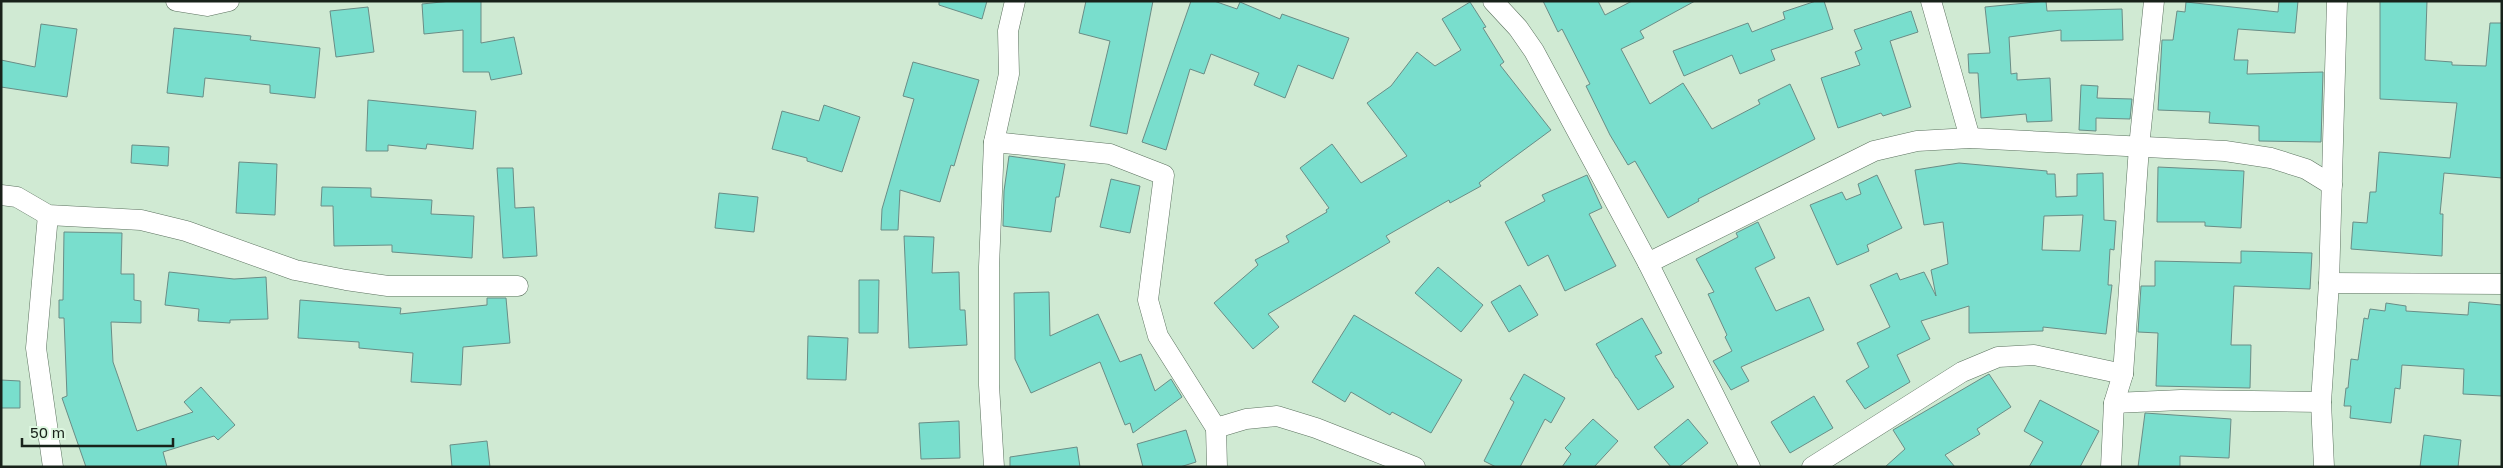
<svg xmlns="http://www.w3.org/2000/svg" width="2503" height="468" viewBox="0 0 2503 468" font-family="'Golos Text',sans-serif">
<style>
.building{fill:#79decd;stroke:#6a8d86;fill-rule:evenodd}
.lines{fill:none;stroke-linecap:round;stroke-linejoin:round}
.minor-casing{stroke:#5c725f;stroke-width:21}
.minor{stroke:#fff;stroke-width:20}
</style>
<rect width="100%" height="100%" fill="#d0ead3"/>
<g class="building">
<polygon points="451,1 481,1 481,43 514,37 522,74 491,80 489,72 463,72 463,30 424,34 422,4"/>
<polygon points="939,1 987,1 982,19 939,5"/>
<polygon points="1086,1 1153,1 1127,134 1090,126 1110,41 1079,33"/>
<polygon points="1191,1 1214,1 1237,9 1240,2 1280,19 1282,14 1349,38 1333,79 1298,65 1285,98 1254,85 1259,73 1211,54 1204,74 1190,69 1166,150 1142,142"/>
<polygon points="1543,1 1598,1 1605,15 1632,1 1695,1 1640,31 1644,38 1621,49 1650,104 1683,83 1712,129 1760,104 1758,100 1790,84 1815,139 1698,199 1699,201 1668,218 1635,161 1628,165 1610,135 1586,86 1590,84 1562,29 1558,32"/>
<polygon points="1816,1 1824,1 1833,29 1771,50 1775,60 1740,74 1732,55 1684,76 1673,51 1748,23 1752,32 1785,19 1783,12"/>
<polygon points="2046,1 2047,11 2122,9 2123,40 2061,41 2061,30 2009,37 2011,74 2017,73 2017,80 2050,78 2052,121 2027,122 2026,114 1981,118 1978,73 1969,73 1968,54 1990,53 1985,7"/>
<polygon points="2279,1 2298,1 2295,33 2238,29 2234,60 2248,60 2247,74 2323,72 2321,142 2259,141 2259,126 2209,123 2210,112 2158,110 2162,40 2173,40 2177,11 2185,12 2186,2 2278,12"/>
<polygon points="2380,1 2427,1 2425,60 2452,62 2452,65 2486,66 2490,23 2502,23 2502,178 2444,173 2440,214 2443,214 2442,256 2351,249 2353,222 2367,223 2370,192 2376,192 2379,152 2450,158 2457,103 2380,99"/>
<polygon points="1470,2 1486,27 1483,28 1504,62 1500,65 1551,130 1479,183 1481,186 1450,203 1449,200 1386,236 1390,242 1268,314 1279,327 1253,349 1214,303 1258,265 1255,260 1289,242 1286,236 1327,212 1326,210 1329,208 1300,168 1332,144 1361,183 1407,156 1367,103 1391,86 1417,52 1435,66 1461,50 1442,19"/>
<polygon points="368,7 374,52 336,57 330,11"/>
<polygon points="1911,11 1918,32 1890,41 1911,107 1883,116 1881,113 1838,128 1821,78 1860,65 1855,52 1862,49 1854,30"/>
<polygon points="41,24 77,29 67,97 1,87 1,60 35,67"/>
<polygon points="174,28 251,36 250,40 320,48 315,98 270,93 270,85 205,78 203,97 167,93"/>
<polygon points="913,62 979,80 954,166 951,165 940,202 900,190 898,230 881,230 882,209 914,99 903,96"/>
<polygon points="2081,85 2098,86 2097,98 2132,99 2130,119 2096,118 2096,131 2079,130"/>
<polygon points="368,100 476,111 473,149 427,144 426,149 388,145 388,151 366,151"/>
<polygon points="824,105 860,117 842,172 807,161 807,158 772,149 782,111 819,121"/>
<polygon points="132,145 169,147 168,166 131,163"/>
<polygon points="1009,156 1065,164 1059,197 1056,197 1051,232 1003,226 1004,191"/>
<polygon points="239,162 277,164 275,215 236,213"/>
<path d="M1959,163L2047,171V174H2055L2056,197L2077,196V174L2103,173L2104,220L2116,221L2114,250L2110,249L2108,285H2112L2106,334L2043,327V331L1969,333V306L1921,321L1930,339L1897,355L1910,382L1865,409L1846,381L1869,367L1857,343L1890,327L1870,285L1897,273L1900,280L1924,272L1936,296L1931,270L1948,264L1943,222L1924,225L1915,170ZM2083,215L2080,251L2042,250L2044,216Z"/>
<polygon points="2158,167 2244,171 2241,228 2205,226 2205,222 2157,222"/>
<polygon points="497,168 513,168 515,208 534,207 537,256 503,258"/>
<polygon points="1587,175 1602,208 1589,214 1616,266 1565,291 1548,255 1528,266 1505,222 1545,201 1542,195"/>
<polygon points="1877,175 1902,228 1867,245 1869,251 1837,265 1810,205 1842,192 1846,200 1861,194 1858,184"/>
<polygon points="1111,179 1140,186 1130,233 1100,227"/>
<polygon points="322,187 371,188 371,197 432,200 431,214 474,216 472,258 392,252 392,245 334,246 333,206 321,206"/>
<polygon points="719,193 758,197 754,232 715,228"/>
<polygon points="1758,222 1775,258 1755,268 1776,311 1809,297 1824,330 1741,367 1749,381 1731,390 1713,361 1732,351 1725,337 1727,335 1708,294 1714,292 1696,259 1738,237 1736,233"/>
<polygon points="64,232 122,233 121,274 134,274 134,300 141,301 141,323 111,322 113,362 137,431 193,412 184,402 201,387 235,425 218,440 214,436 163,452 167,467 86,467 62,398 67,396 64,318 59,318 59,300 63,300"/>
<polygon points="904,236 934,237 932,273 959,272 960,310 965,310 967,345 909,348"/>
<polygon points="2241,251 2312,253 2310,289 2234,286 2231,345 2251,345 2250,388 2156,386 2158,333 2138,332 2141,286 2155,286 2155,261 2241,263"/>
<polygon points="1438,267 1483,305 1461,332 1415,293"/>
<polygon points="169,272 234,279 266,277 268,319 230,320 230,323 198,321 199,309 165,305"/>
<polygon points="859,280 879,280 878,333 859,333"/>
<polygon points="1520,285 1538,315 1509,332 1491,302"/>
<polygon points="1049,292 1050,336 1098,314 1120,362 1141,354 1155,391 1171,379 1182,397 1133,433 1130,423 1125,425 1100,362 1031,393 1015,359 1014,293"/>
<polygon points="487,298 506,298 510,343 463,347 461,385 411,382 413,353 359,348 359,342 298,338 300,300 401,308 400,314 487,305"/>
<polygon points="2469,302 2502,305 2502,396 2463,394 2464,369 2402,365 2400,389 2395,388 2391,423 2350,418 2351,406 2344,406 2346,388 2348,388 2351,359 2358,360 2364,318 2368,319 2370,309 2385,311 2386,303 2406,306 2406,311 2468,315"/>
<polygon points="1354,315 1462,380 1431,433 1392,412 1390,415 1351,392 1345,402 1312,382"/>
<polygon points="1642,318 1662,353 1655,356 1674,387 1638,410 1617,378 1616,378 1596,344"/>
<polygon points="808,336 848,338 846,380 807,379"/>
<polygon points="1524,374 1565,398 1551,423 1545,419 1520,467 1496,467 1484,461 1514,402 1510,399"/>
<polygon points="1989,374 2011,407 1977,429 1980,434 1945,455 1955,467 1885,467 1905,449 1893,430"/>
<polygon points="1,380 20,381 20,408 1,408"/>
<polygon points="1814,396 1833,428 1790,453 1771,422"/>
<polygon points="2040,400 2099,431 2080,467 2029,467 2043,442 2024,431"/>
<polygon points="2145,413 2231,419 2229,458 2180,456 2180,467 2138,467"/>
<polygon points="1593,419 1618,441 1594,467 1562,467 1571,454 1565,448"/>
<polygon points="1688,419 1708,443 1679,467 1671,467 1654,447"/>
<polygon points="959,421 960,458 921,459 919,423"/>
<polygon points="1186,430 1196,462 1180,467 1143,467 1137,444"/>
<polygon points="2424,435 2461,440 2458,467 2420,467"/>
<polygon points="487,441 490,467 452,467 450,445"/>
<polygon points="1077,447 1080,467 1010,467 1010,457"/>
</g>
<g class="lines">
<defs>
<g id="minor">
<polyline points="176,1 207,6 229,1"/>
<polyline points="1493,1 1518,28 1534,51 1648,263 1750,467"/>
<polyline points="1931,1 1970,138"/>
<polyline points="994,142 1110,154 1164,175 1148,300 1158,336 1216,428 1246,419 1277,416 1316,428 1415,467"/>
<polyline points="1,195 17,197 48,215 141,220 186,231 295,270 346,280 388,286 518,286"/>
<polyline points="48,215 36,348 53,467"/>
<polyline points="1648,263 1874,151 1917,141 1970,138 2225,151 2271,158 2306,169 2332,185"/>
<polyline points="2329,283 2502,284"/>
<polyline points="2114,403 2181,400 2321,402"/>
<polyline points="1216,428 1217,467"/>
<polyline points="994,467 989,385 989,267 994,142 1009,74 1008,31 1015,1"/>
<polyline points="1812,467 1962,372 1998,357 2034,355 2123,374"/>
<polyline points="2111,467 2114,403 2123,374 2139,147 2154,1"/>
<polyline points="2324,467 2321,402 2329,283 2337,1"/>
</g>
</defs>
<use href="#minor" class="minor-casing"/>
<use href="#minor" class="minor"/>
</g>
<rect width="2503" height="468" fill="none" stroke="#18221a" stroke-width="5"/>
<path d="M22 438v8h151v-8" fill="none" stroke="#18221a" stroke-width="2.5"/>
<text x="30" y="438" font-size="15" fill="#18221a" stroke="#ddf7e0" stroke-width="4" paint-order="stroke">50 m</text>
</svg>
